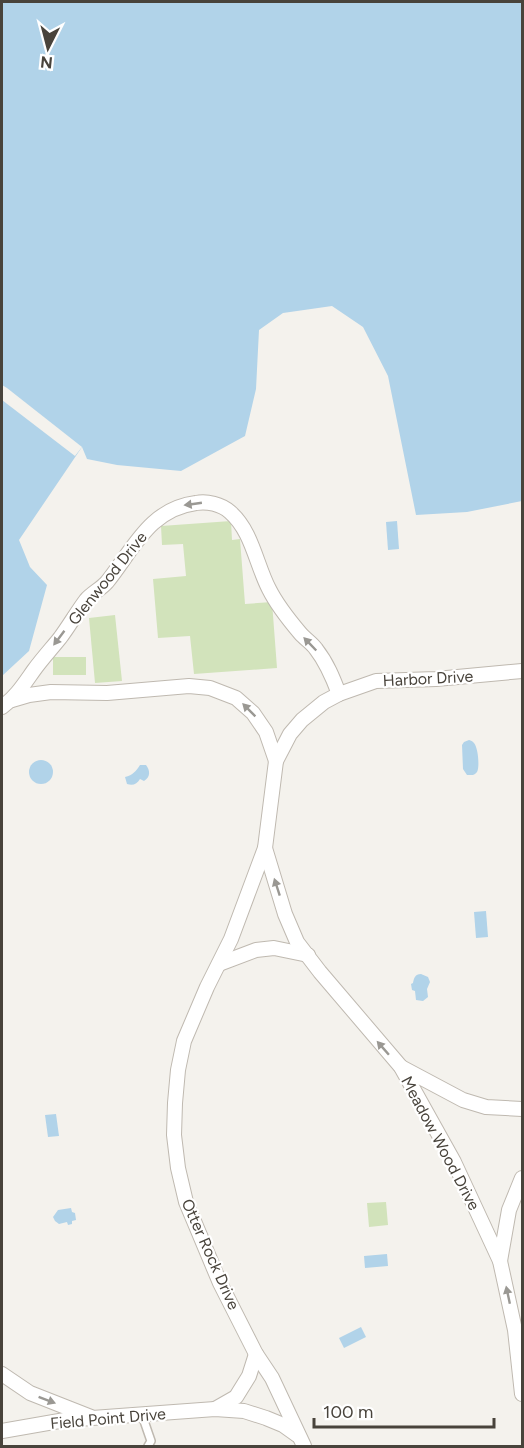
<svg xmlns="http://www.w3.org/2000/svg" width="524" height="1448" viewBox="0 0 524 1448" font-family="Figtree,sans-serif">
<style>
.green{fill:#d2e3bb}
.water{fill:#b1d3e9}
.pier{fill:#f4f2ed}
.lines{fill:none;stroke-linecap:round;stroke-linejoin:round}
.service-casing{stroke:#bfb9b0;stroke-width:10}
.minor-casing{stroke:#bfb9b0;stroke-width:16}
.service{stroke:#fff;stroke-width:7}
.minor{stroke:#fff;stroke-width:14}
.oneway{fill:#9a9893}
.labels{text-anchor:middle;stroke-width:4.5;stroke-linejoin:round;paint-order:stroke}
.street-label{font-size:16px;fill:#48433b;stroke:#fff}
</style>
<rect width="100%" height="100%" fill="#f4f2ed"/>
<g class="green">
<polygon points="231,521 232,540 240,539 245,604 272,602 277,668 194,674 190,636 158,638 153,579 186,576 183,544 162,545 161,526"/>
<polygon points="115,615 122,681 95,683 89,618"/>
<rect x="53" y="657" width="33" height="18"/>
<polygon points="386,1202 388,1225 369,1227 367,1203"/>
</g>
<g class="water">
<polygon points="2,2 522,2 522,501 467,512 416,515 388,376 363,327 332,306 283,313 259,330 256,389 245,436 181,471 117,465 87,459 82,447 19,540 30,567 47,585 29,651 2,676"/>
<polygon points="397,521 399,549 388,550 386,522"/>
<path d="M469,740C470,740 472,741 473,742C478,745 480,767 477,772C474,776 472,775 467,775L463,769L462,745L464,742Z"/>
<circle cx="41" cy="772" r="12"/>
<path d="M140,765H146C150,770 151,777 144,781L140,779C137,784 133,786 127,784L125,777C133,775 136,771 140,765Z"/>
<polygon points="486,911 488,937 476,938 474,912"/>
<path d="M421,974L428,977L430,982L427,989L428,997L423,1001L416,1000L415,991L412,990L411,984L413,983C414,978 415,974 421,974Z"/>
<polygon points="56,1114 59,1136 48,1137 45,1115"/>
<polygon points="71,1208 72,1212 75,1213 76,1220 72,1221 72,1224 68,1225 67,1222 59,1224 55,1221 53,1217 58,1210"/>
<polygon points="387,1254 388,1266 365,1268 364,1256"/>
<polygon points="361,1327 366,1337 344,1348 339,1338"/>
</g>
<polygon class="pier" points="2,385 7,388 82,447 75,456 2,400"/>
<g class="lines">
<defs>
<polyline id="service" points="142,1415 151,1441 148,1446"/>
<g id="minor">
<polyline points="12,700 29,695 51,692 107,693 189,686 210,688 236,698 253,713 266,732 276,761"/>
<path d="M2,707C16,697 24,684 34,670C42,659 52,648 60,638C69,626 77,612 86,600C92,593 101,589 107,582C133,550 149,509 196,503C207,501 221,504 230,512C252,531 256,564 269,589C277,605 289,620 300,633C305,639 312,643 316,649C327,663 333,678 339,694"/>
<polyline points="265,848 285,914 297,942 320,972 401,1067 454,1162 500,1261 515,1330 522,1394"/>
<polyline points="219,964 256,950 274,948 308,955"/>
<polyline points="401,1067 463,1100 486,1107 522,1109"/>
<polyline points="500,1261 509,1210 522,1178"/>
<polyline points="2,1374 30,1393 91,1417"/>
<polyline points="215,1409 236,1397 249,1376 256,1354"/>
<polyline points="2,1431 65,1420 215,1409 244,1411 266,1418 283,1425 297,1435"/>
<polyline points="304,1446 272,1378 256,1354 220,1283 186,1202 178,1168 174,1135 175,1103 178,1070 184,1041 207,987 231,939 265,848 276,761 290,734 302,720 324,702 339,694 376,681 436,679 522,671"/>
</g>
</defs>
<use href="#service" class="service-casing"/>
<use href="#minor" class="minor-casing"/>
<use href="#service" class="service"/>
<use href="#minor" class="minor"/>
</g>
<defs><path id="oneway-solid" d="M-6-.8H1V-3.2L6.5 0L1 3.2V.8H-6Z" transform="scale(1.5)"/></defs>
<g class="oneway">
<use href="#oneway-solid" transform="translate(193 504) rotate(172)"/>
<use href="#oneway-solid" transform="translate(59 638) rotate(127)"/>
<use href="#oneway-solid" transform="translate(310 644) rotate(-134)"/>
<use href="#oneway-solid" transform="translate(249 710) rotate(-135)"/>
<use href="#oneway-solid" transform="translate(277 887) rotate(-108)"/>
<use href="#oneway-solid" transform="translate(383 1048) rotate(-131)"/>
<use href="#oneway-solid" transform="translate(508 1295) rotate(-102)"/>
<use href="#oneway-solid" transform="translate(47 1400) rotate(21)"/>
</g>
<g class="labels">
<g class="street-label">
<text transform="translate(107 578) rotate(-51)" y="6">Glenwood Drive</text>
<text transform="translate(428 678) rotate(-3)" y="6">Harbor Drive</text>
<text transform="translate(441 1143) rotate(62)" y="6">Meadow Wood Drive</text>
<text transform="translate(211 1254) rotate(66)" y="6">Otter Rock Drive</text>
<text transform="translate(108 1418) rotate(-5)" y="6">Field Point Drive</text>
</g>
</g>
<rect width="524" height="1448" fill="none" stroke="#48433b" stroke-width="6"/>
<g transform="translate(48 48) rotate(186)" stroke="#ffffff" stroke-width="4.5" paint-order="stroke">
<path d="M0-4.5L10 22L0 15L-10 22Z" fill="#48433b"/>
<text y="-9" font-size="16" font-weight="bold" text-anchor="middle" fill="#48433b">N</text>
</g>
<path d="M314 1418v9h180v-9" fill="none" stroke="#48433b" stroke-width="3"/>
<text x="323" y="1418" font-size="18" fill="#48433b" stroke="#ffffff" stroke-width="4.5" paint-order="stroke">100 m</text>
</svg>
